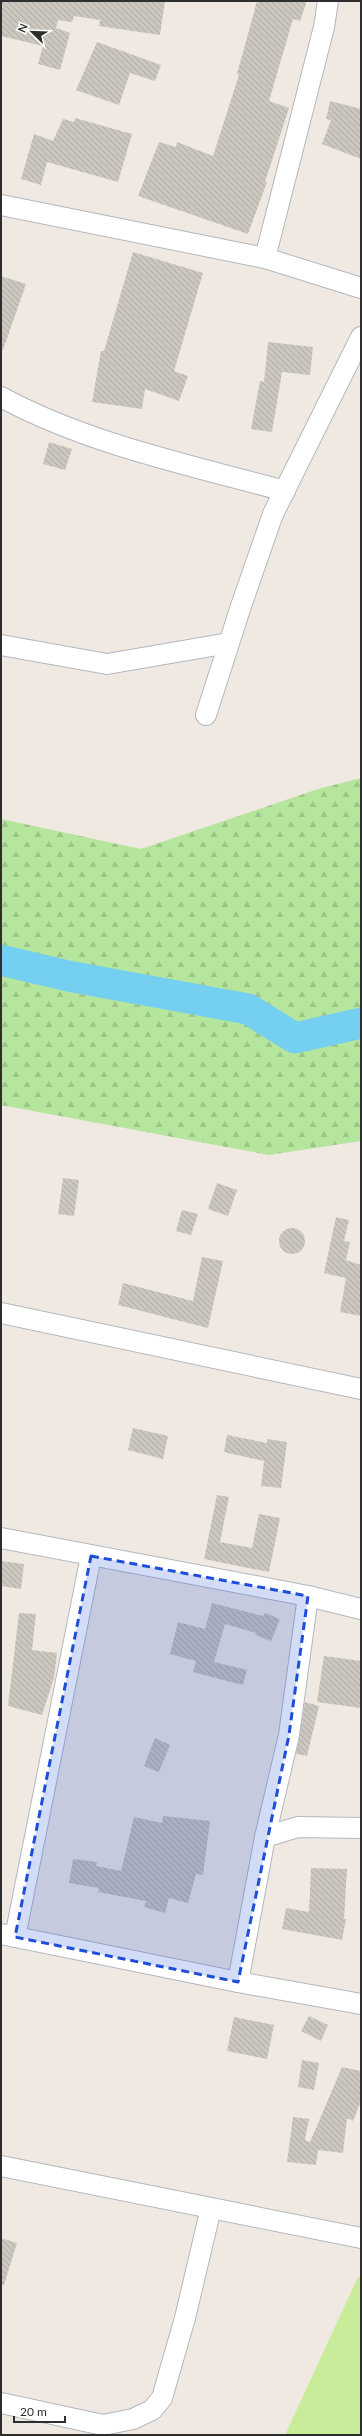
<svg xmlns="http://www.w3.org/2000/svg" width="362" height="2436" viewBox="0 0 362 2436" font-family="Lato,sans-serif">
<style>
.forest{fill:url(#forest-firs)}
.pitch{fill:#c9ec9a}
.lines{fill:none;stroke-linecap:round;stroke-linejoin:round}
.river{stroke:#75cff0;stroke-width:31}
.building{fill:url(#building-back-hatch)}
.minor-casing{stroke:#b4b7c1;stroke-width:22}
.minor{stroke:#fff;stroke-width:20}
.marked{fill:#1d4ed8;fill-opacity:0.2;stroke:#1d4ed8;stroke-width:3;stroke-dasharray:8 5;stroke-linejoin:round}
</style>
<defs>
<pattern id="forest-firs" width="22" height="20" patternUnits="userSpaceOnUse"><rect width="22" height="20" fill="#b6e59e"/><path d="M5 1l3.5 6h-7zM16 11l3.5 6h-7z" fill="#9dc588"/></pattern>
<pattern id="building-back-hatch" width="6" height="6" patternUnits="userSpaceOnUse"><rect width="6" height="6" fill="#cbc7bf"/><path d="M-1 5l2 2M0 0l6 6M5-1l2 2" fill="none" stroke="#afaba4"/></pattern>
</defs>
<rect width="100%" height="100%" fill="#efe9e1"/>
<polygon class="forest" points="361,778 361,1141 269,1155 1,1105 1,819 141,849 318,789"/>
<polygon class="pitch" points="358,2277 361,2278 361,2435 285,2435"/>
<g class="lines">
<polyline class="river" points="1,960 68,976 248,1009 295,1038 361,1023"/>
</g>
<g class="building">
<polygon points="1,1 165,1 160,35 99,26 100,20 74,16 72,22 58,20 56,28 70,33 60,70 38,64 43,46 1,36"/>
<polygon points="257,1 307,1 300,21 293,19 269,101 289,108 265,182 267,182 248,234 138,196 159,142 176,147 177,142 213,156 239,75 237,74"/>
<polygon points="97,42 161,65 155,81 130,73 119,105 76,90"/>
<polygon points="330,101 361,109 361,159 322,144 331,120 326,119"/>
<polygon points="75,118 132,134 118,182 47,162 41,185 21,179 34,134 53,141 63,119 74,122"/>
<polygon points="133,252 203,273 174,371 188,376 179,401 145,389 142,409 92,402 101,351 104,351"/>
<polygon points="1,276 26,284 3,350 1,350"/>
<polygon points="268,342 313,347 310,375 282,372 272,432 251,429 260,381 264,382"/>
<polygon points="49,442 72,449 65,470 43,464"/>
<polygon points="63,1178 79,1180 74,1216 58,1214"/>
<polygon points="217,1183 237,1190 228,1216 208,1209"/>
<polygon points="182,1210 198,1214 191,1235 176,1231"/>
<polygon points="336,1217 349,1220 344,1241 350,1242 346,1260 361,1265 361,1316 340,1312 346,1278 324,1273"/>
<circle cx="292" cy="1241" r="13"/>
<polygon points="202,1257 223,1261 208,1328 118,1305 123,1283 193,1301"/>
<polygon points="133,1428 168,1436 163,1459 128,1450"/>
<polygon points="227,1435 267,1443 267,1439 287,1442 281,1488 261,1486 264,1461 224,1452"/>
<polygon points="217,1495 229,1497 220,1542 252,1548 259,1514 280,1518 269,1572 204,1559"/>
<polygon points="1,1561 24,1564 21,1589 1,1586"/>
<polygon points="212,1603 263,1616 265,1613 280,1619 271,1641 255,1635 256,1633 225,1624 214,1662 247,1670 243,1685 193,1672 196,1661 170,1654 178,1622 205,1629"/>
<polygon points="19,1613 36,1614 32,1650 57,1653 54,1678 42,1715 8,1706"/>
<polygon points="324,1656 361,1661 361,1708 317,1702"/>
<polygon points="305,1702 319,1706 307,1756 296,1754"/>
<polygon points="155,1738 170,1745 159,1772 144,1766"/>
<polygon points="163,1816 210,1821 203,1875 196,1874 188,1903 169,1898 165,1913 144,1907 146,1901 98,1892 99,1888 69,1883 73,1859 97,1862 96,1866 121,1871 134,1817 162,1823"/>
<polygon points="311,1868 347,1869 344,1919 346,1919 342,1940 282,1929 286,1908 309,1912"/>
<polygon points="309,2016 328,2025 321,2041 301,2031"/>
<polygon points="234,2017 274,2025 267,2059 227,2051"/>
<polygon points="302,2060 319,2063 314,2090 298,2087"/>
<polygon points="342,2067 361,2071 361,2101 353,2121 347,2118 343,2153 318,2150 316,2165 287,2162 293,2117 309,2119 305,2140 310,2142"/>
<polygon points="1,2238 17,2243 4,2285 1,2284"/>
</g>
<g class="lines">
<defs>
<g id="minor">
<polyline points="1,205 265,258 361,288"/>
<polyline points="265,258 324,27 328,1"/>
<path d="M1,397C88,444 189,465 285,491"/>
<polyline points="1,645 107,664 229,643"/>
<polyline points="206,715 241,606 273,514 361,337"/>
<polyline points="1,1313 361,1389"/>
<polyline points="1,1538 308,1596"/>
<polyline points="361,1609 308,1596 289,1735 265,1837 238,1982 361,2004"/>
<polyline points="265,1837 298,1827 361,1828"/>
<polyline points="1,1934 238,1982"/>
<polyline points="15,1937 91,1556"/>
<polyline points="1,2166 361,2238"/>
<polyline points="1,2403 103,2425 133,2419 152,2410 162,2398 185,2318 211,2208"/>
</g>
</defs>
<use href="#minor" class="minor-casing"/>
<use href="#minor" class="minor"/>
</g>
<path class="marked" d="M91,1556L308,1596L289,1735L238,1982L15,1937Z"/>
<rect width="362" height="2436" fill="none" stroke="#2e2e2e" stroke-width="4"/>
<g transform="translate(32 32) rotate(293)" stroke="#ffffff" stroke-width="3" paint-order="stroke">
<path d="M0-3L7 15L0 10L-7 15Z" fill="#2e2e2e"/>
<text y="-6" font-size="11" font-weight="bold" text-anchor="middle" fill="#2e2e2e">N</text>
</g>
<path d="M14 2416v6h51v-6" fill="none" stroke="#2e2e2e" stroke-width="2"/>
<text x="20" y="2416" font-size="12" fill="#2e2e2e" stroke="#ffffff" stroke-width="3" paint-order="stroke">20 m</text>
</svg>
